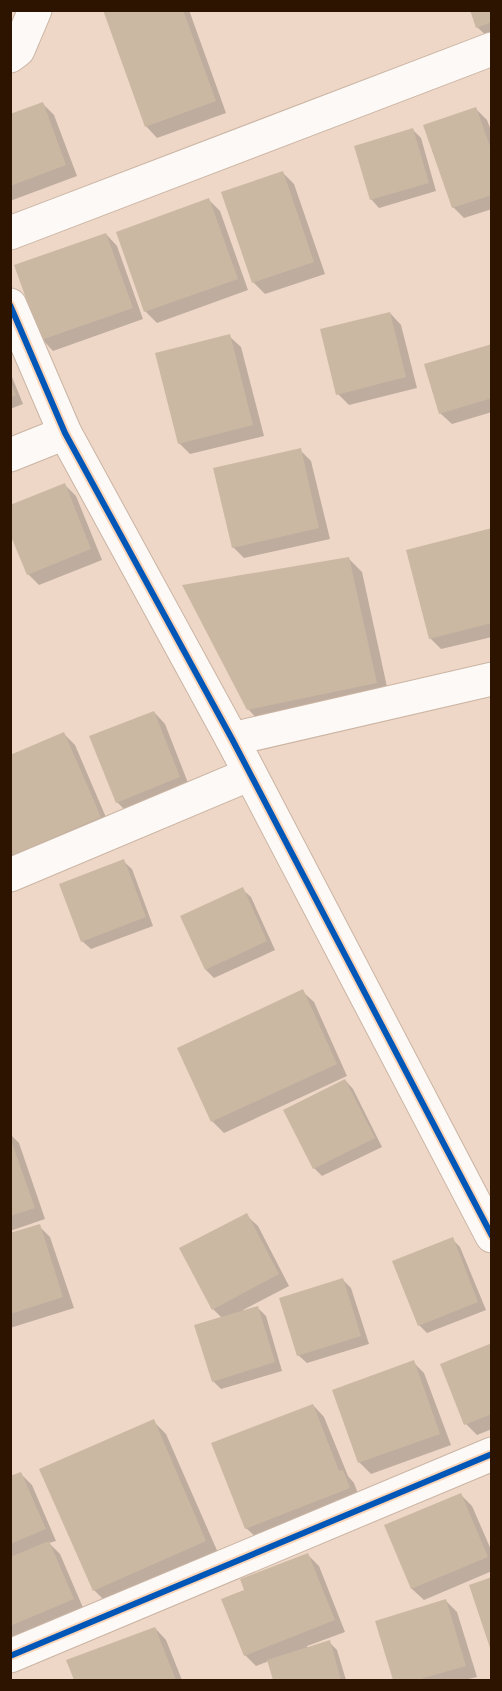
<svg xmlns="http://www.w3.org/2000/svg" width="502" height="1691" viewBox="0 0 502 1691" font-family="Rubik,sans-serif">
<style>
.shadow{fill:#0003}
.building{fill:#cbb8a3}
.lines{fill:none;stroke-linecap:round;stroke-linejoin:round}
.minor-casing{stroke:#cbb4a3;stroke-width:35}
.minor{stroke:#fcf9f6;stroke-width:33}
.cycleway-casing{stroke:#fed5b6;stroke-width:10}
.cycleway{stroke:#0057b8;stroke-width:6}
</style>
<rect width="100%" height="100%" fill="#eed7c6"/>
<g class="shadow">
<polygon points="104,10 189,10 226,113 157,138 146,126"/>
<polygon points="492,10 492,37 489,38 477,27"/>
<polygon points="43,104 54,115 77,176 10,201 10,116"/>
<polygon points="476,109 487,120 492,133 492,209 464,218 453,207"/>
<polygon points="413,130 421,138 436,191 379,208 371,199"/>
<polygon points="283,173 294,184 325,274 265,294 254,283 223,193"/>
<polygon points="209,200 220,211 248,290 157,323 146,312 118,233"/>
<polygon points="106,234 117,246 143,319 53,351 42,339"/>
<polygon points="390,313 401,325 417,388 349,405 338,394"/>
<polygon points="229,336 241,347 264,436 190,454 179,443"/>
<polygon points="492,346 492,412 452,424 440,413"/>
<polygon points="10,372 23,404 10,409"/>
<polygon points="300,450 311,461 330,539 244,558 233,547"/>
<polygon points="65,485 76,496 102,560 39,585 28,574"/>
<polygon points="492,530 492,637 441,649 430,638"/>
<polygon points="349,559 362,572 389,696 261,723 248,709"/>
<polygon points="154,712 165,724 190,788 128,813 117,802"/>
<polygon points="63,733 75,745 111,829 10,870 10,756"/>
<polygon points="123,861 132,869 153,926 91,949 82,941"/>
<polygon points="242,889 251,897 275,950 214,978 206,970"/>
<polygon points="302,991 314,1002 347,1076 224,1133 212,1121"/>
<polygon points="345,1080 353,1089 382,1147 322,1176 314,1168"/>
<polygon points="10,1134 19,1143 45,1219 10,1231"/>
<polygon points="246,1215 258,1226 289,1286 243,1310 243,1312 257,1307 266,1316 282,1371 221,1389 213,1381 222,1318 213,1309"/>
<polygon points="39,1226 50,1237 74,1308 10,1328 10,1235"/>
<polygon points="452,1239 460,1247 486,1310 427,1333 419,1325"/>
<polygon points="343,1280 351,1288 369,1344 307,1363 298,1355"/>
<polygon points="492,1344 492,1429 477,1435 466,1424"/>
<polygon points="413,1362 424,1373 451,1445 371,1474 359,1462"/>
<polygon points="313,1405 324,1417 348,1476 354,1483 360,1499 258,1539 246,1528"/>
<polygon points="153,1421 166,1434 219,1555 107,1603 94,1590"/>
<polygon points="21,1474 32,1485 56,1541 49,1543 60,1554 84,1610 10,1641 10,1478"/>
<polygon points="460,1494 472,1506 492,1552 492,1571 424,1600 412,1589 386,1526"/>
<polygon points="308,1555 319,1566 345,1632 307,1646 308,1649 329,1642 337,1650 346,1680 274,1680 269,1661 256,1666 245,1655 246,1591"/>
<polygon points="446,1601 457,1612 477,1677 464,1680 395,1680 377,1622"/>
<polygon points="155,1628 166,1640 182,1680 75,1680 68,1661"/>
</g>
<g class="building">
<polygon points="103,10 183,10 216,101 145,127"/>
<polygon points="470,10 492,10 492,22 476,28"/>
<polygon points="43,102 66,165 10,186 10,114"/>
<polygon points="476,107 492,152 492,195 452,208 423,125"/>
<polygon points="413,128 429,183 370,200 354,146"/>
<polygon points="283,171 314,262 252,283 221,192"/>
<polygon points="209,198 238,279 144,312 116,232"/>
<polygon points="106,233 133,308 41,340 14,265"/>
<polygon points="390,312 406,377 336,395 320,329"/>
<polygon points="230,334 253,425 178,444 155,353"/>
<polygon points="492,344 492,398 439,414 424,364"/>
<polygon points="10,382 16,395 10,398"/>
<polygon points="301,448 319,528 232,548 213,468"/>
<polygon points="65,483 91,549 27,575 10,534 10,505"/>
<polygon points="492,528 492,623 429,639 406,550"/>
<polygon points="349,557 377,683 247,710 182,585"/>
<polygon points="154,711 180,777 116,803 89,736"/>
<polygon points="64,732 101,817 10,856 10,755"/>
<polygon points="124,859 146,917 81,942 59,884"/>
<polygon points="243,887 267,941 205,970 180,916"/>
<polygon points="303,989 337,1064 211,1122 177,1048"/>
<polygon points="345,1079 375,1138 313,1169 283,1110"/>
<polygon points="10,1137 35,1208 10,1216"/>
<polygon points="247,1213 279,1274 212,1310 179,1248"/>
<polygon points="40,1224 63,1297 10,1314 10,1233"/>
<polygon points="453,1237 478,1302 418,1326 392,1261"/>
<polygon points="343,1278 361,1336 297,1356 279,1298"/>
<polygon points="258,1306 275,1362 212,1382 194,1325"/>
<polygon points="492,1343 492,1414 464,1425 440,1364"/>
<polygon points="414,1360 440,1434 358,1463 332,1390"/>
<polygon points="313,1404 339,1471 343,1470 350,1488 245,1529 211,1443"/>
<polygon points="154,1419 206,1541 93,1591 39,1469"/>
<polygon points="21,1472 46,1529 10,1544 10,1476"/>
<polygon points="461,1493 488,1557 411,1589 384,1525"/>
<polygon points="49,1541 74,1599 10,1626 10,1557"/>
<polygon points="308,1553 335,1620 244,1656 221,1599 244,1590 240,1579"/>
<polygon points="492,1577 492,1651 491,1651 469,1585"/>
<polygon points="446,1599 466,1666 417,1680 393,1680 375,1621"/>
<polygon points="155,1627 176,1680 74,1680 66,1660"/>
<polygon points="330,1640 341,1680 273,1680 267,1660"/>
</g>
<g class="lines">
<defs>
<g id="minor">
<polyline points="10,56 18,50 35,10"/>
<polyline points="10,233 492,49"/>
<polyline points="10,305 65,433 232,739 492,1236"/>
<polyline points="10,455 65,433"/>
<polyline points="232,739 492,679"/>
<polyline points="10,875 250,774"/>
<polyline points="10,1656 492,1454"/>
</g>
</defs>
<use href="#minor" class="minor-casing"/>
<use href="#minor" class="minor"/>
<defs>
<g id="cycleway">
<polyline points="10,305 65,433 232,739 492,1236"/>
<polyline points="10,1656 492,1454"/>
</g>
</defs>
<use href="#cycleway" class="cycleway-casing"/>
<use href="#cycleway" class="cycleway"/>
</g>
<rect width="502" height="1691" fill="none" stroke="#2c1401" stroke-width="24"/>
</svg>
